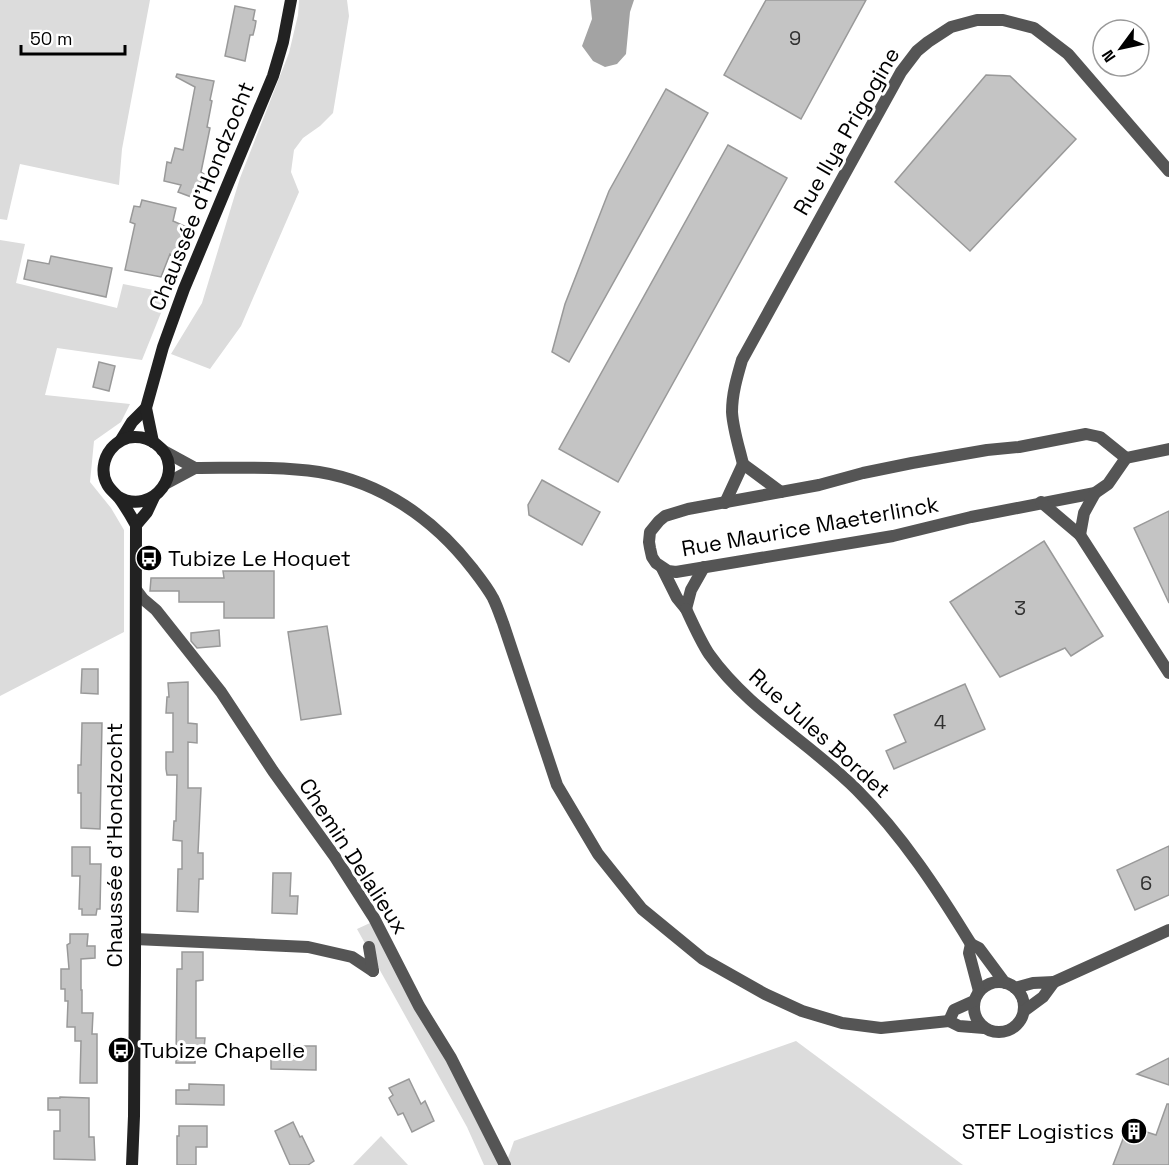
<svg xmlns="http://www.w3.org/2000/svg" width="1169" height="1165" viewBox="0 0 1169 1165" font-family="'Space Grotesk',sans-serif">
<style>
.green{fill:#dcdcdc}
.water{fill:#a3a3a3}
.building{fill:#c4c4c4;stroke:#999;stroke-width:1.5}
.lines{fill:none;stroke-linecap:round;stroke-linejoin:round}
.minor{stroke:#555;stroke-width:12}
.secondary{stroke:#222;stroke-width:12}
.labels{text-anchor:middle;stroke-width:6;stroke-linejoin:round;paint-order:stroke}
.number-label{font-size:20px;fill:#313131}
.street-label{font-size:22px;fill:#000;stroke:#fff}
.poi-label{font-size:22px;fill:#000;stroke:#fff;text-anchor:start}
</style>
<rect width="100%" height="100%" fill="#fff"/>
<g class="green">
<polygon points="0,0 150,0 122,149 119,185 20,164 7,220 0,219"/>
<polygon points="299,0 347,0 349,16 333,113 320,126 303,138 294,150 291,172 299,192 241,326 210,369 171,354 202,303 240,178 289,53 298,15"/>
<polygon points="0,240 25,244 16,283 117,308 123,284 169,293 142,360 57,348 45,395 130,404 121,422 94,441 90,482 111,508 124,530 124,632 0,696"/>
<polygon points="370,923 457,1079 500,1165 484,1165 467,1127 357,929"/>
<polygon points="796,1041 963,1165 511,1165 508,1158 514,1141"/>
<polygon points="381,1136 408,1165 353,1165"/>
</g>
<polygon class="water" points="590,0 634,0 630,12 626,54 617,64 605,67 593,61 582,46 592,19"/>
<g class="building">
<polygon points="766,0 866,0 801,119 724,75"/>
<polygon points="235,6 255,10 253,20 256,21 255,27 253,35 250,35 245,61 225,56"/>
<polygon points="177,74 214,81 210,100 212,101 207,127 210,128 201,172 204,174 194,198 178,192 181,185 164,181 167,162 171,163 175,148 183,150 195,87 176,77"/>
<polygon points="986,75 1010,76 1076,139 970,251 895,182"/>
<polygon points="666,89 708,113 569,362 552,352 565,304 609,191"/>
<polygon points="728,145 787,178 618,482 559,449"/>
<polygon points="142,200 176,208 173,221 193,230 181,259 170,254 161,277 125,270 135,224 130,222 134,206 140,207"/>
<polygon points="51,256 112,268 106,297 24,279 28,260 49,264"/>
<polygon points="99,362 115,366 109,391 93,387"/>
<polygon points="542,480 600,512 582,545 529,515 528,505"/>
<polygon points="1169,511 1169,603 1134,528"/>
<polygon points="1044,541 1103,636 1071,656 1065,648 1000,677 950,602"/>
<polygon points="223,571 274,571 274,618 224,618 224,602 179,602 179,591 150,591 151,578 224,578"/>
<polygon points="327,626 341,714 301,720 288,632"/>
<polygon points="219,630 220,646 197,648 191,641 191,633"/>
<polygon points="82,669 98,669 98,694 81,693"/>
<polygon points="188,682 188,723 197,724 197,743 188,742 188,788 201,788 198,853 203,853 203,879 199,879 198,912 177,911 178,869 182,869 182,841 173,840 174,821 176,821 177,775 167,775 166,769 166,752 173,752 173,713 166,713 167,697 169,697 168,683"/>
<polygon points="965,684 985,729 894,769 886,751 906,742 894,715"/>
<polygon points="82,723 102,723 100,829 81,828 81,793 78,793 78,765 81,765"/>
<polygon points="1169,846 1169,895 1135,910 1117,870"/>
<polygon points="72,847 90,847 90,864 101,864 100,909 97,909 96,915 82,915 82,909 79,909 80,876 72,876"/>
<polygon points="273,873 291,873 290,896 298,896 297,914 272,913"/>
<polygon points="70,934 88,934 87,946 95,946 95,958 81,959 81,990 82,990 82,1013 93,1013 92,1034 97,1034 97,1083 80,1083 81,1041 75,1041 75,1027 67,1027 68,1001 65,1001 65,989 61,989 61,969 69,969 67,945 70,943"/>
<polygon points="182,952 203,952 203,980 196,981 196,1038 205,1038 204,1049 195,1049 195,1063 176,1063 177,969 182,969"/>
<polygon points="271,1046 316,1046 316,1070 271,1069"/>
<polygon points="1169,1058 1169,1085 1137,1074"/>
<polygon points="409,1079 421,1104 425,1101 434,1121 412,1132 403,1113 398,1115 389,1098 393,1095 389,1088"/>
<polygon points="189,1084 224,1085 224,1105 176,1104 176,1090 189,1090"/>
<polygon points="60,1097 89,1098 89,1137 94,1137 95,1160 54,1159 54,1131 60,1131 60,1110 48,1110 48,1098 60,1098"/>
<polygon points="1167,1104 1169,1104 1169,1165 1113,1165 1128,1126 1156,1135"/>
<polygon points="293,1122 300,1137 302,1136 314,1161 308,1165 290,1165 275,1131"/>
<polygon points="179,1126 207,1126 207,1147 196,1147 196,1165 177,1165 177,1136 179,1136"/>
</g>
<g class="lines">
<g class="minor">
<polygon points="1086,434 1100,437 1126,458 1108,484 1095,493 971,517 893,536 676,572 668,571 656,563 652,557 650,548 649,542 650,532 659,521 665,516 688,509 819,485 863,473 912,463 987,450 1019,447"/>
<polyline points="162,450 195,468 165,484"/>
<polyline points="1126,458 1169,449"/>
<path d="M743,464C739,447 733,429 732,412C732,394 737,377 742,360L901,72L917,51L928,42L951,27L977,20H1003L1034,28L1068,54L1169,171"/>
<path d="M195,468C237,468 279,466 319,472C381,482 434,519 472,568C479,577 487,587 493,598C497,606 500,615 503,623L557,785L598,854L642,909L703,959L765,994L802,1011L842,1023L881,1028L949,1021"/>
<polyline points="1041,502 1080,535 1084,513 1095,493"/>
<polyline points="725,503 743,464 781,492"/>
<polyline points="1080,535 1169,673"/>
<polyline points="662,568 677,598 686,609 691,590 704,567"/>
<polyline points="137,591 143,599 156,610 221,692 273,771 335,857 374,918 419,1006 451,1058 505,1165"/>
<path d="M686,609C693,624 700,640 709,654C748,709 810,743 857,790C902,835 938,890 971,944"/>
<polyline points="135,939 308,947 352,957 373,971"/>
<polyline points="369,947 373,971"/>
<circle cx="999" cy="1007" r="25"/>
<polyline points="1054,982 1169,930"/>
<polyline points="1015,988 1033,983 1054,982 1043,997 1024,1011"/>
<polyline points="979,991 969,953 971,944 979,948 1005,983"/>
<polyline points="974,1001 954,1010 949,1021 959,1026 984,1028"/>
</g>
<g class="secondary">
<polyline points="121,440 132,422 146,408"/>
<polyline points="153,442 146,408 163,347 184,289 273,76 283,42 291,0"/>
<path d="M117,496C153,519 189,468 156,444C150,439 143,437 135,437C125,437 117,442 111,449C103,459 101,473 107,484C110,490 115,493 119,498C125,506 131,516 136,525"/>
<polyline points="136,525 147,512 154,497"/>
<polyline points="132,1165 134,1116 135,963 136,525"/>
</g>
</g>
<defs>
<symbol id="bus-disc" viewBox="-11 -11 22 22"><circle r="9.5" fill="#000" stroke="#fff"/><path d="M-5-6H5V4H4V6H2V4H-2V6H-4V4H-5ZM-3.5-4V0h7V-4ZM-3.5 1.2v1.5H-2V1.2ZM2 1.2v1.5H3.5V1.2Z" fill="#fff"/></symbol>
<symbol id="building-disc" viewBox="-11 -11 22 22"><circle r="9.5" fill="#000" stroke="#fff"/><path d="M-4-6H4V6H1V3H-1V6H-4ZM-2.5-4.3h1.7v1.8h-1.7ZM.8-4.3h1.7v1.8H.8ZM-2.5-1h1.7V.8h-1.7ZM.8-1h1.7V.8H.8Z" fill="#fff"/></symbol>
</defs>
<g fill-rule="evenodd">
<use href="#bus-disc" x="134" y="543" width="30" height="30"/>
<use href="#bus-disc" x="106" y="1035" width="30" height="30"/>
<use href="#building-disc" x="1119" y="1116" width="30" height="30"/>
</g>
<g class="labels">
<g class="number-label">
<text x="795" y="45">9</text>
<text x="1020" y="615">3</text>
<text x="940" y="729">4</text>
<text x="1146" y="890">6</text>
</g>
<g class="street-label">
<text transform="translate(846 131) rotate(-60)" y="8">Rue Ilya Prigogine</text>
<text transform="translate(201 196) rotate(-68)" y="8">Chaussée d'Hondzocht</text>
<text transform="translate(810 526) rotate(-10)" y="8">Rue Maurice Maeterlinck</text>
<text transform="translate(820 733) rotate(42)" y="8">Rue Jules Bordet</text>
<text transform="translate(114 845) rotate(-90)" y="8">Chaussée d'Hondzocht</text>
<text transform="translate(354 856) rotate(57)" y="8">Chemin Delalieux</text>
</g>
<g class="poi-label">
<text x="168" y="566">Tubize Le Hoquet</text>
<text x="140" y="1058">Tubize Chapelle</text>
<text x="1114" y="1139" text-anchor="end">STEF Logistics</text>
</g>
</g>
<g transform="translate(1121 48) rotate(237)"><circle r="28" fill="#ffffff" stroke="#999999" stroke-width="1.5"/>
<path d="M0-4.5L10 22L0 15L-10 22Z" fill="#000000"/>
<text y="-9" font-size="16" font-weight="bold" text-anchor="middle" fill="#000000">N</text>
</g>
<path d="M21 45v9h104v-9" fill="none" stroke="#000000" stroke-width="3"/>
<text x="30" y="45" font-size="18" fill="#000000" stroke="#ffffff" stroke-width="4.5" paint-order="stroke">50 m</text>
</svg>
